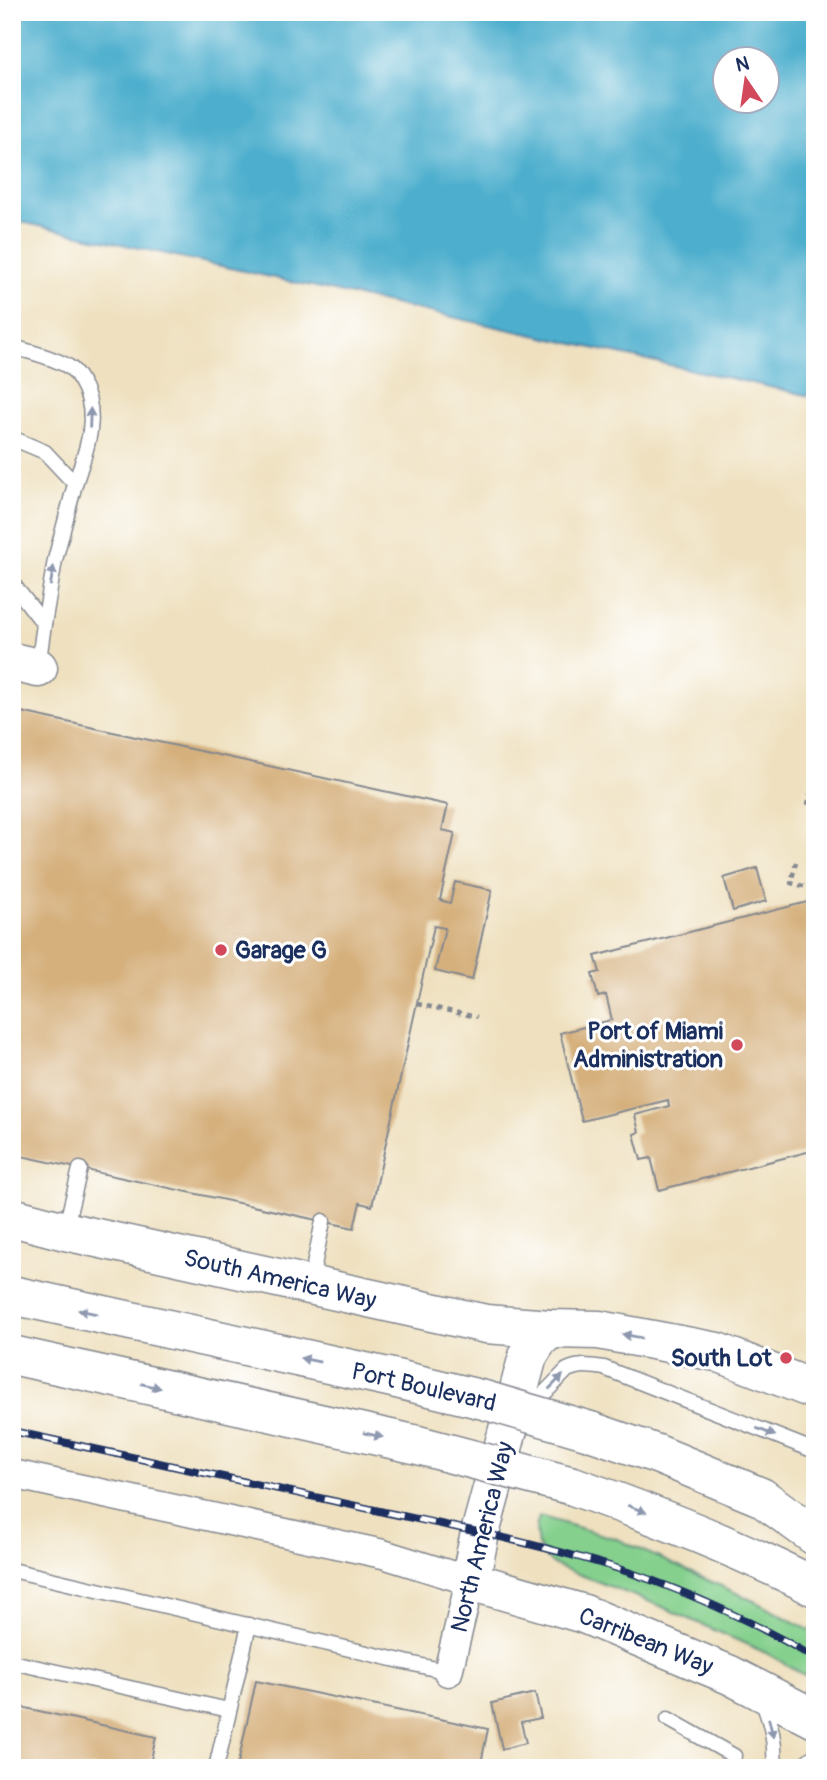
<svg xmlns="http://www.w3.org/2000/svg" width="827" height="1780" viewBox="0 0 827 1780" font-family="Pangolin,sans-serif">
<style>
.green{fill:#85d08d;stroke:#508076;stroke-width:2}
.water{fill:#4eafcd;stroke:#346f96;stroke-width:2;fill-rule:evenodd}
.building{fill:#d5b07d}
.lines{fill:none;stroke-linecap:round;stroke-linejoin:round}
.lane-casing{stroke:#85888f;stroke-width:17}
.street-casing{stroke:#85888f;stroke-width:31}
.secondary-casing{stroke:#85888f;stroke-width:41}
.primary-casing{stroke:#85888f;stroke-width:41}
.path{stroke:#85888f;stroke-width:4.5;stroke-dasharray:5 5;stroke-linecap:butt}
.lane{stroke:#fff;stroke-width:14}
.street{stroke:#fff;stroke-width:28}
.secondary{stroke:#fff;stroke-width:38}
.primary{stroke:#fff;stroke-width:38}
.rail-casing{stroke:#1b2f5e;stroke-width:8}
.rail{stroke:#fff;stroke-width:5;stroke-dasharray:16;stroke-linecap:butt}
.primary-bridge-casing{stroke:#85888f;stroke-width:41;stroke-linecap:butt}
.primary-bridge{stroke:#fff;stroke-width:38}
.oneway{fill:#8d97ae}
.poi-dot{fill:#d1495b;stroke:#fff;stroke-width:2.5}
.labels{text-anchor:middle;stroke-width:6;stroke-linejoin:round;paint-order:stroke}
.poi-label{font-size:24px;font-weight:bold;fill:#1b2f5e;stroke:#fff;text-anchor:end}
.street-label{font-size:24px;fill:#1b2f5e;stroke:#fff}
</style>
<rect width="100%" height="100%" fill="#fff"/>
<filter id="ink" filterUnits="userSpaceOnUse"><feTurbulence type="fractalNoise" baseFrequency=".0143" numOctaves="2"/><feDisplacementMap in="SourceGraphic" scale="14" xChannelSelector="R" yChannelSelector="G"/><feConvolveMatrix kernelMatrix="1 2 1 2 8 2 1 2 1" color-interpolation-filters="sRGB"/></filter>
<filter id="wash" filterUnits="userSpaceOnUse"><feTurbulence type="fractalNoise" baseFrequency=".00686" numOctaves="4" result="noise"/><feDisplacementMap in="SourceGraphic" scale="28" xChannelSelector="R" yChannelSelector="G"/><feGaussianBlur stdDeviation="1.57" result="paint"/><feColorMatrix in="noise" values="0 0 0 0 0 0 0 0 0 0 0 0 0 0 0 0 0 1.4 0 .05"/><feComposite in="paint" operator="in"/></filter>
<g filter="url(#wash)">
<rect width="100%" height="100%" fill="#efe1c0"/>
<polygon class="green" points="539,1516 617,1539 754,1601 815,1633 815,1681 766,1653 658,1605 552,1564 538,1546 536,1528"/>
<path class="water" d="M12,12H815V397L12,220ZM726,60H768V102H726Z"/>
<g id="blocks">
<g class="building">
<polygon points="12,710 448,805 442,830 455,833 440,900 450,903 455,882 492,890 472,980 435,971 445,928 434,926 372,1206 360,1203 354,1228 12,1154"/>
<polygon points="757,868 766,901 733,911 724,878"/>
<polygon points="815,900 815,982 805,985 815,1025 815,1150 659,1190 651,1158 641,1160 634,1134 639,1132 635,1115 669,1106 668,1100 582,1121 560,1033 612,1020 606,995 598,997 592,974 600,972 595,956"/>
<polygon points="256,1681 488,1729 480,1768 237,1768"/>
<polygon points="535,1693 541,1718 521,1722 526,1743 502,1749 492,1703"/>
<polygon points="12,1705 156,1737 150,1764 161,1768 12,1768"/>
</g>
</g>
</g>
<g filter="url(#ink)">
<use href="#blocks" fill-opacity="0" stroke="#85888f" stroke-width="2"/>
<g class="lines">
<defs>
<g id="lane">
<path d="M12,347C28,351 55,358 69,367C76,371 81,381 85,389C99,421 85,453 75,484"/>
<polyline points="12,438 45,452 75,484 55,560 44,624 38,667"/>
<polyline points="12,583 44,624"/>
<polyline points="65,1230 80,1169"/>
<polyline points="310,1285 323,1221"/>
<path d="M529,1409L567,1370C580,1364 590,1366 604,1368L815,1451"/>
<polyline points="12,1570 448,1672"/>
<polyline points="12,1662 229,1710"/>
<path d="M762,1700C771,1723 776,1743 774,1768"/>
<polyline points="668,1719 734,1756 731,1768"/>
<polyline points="216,1768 249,1625"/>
<polyline points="799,1768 815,1755"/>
</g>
<polyline id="street" points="12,1474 383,1554 470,1581 448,1672"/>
<g id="secondary">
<polyline points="12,662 38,668"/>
<polyline points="12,1217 65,1231 486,1324 550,1329 599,1330 717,1352 815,1390"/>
<polyline points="550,1329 538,1340 528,1356 480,1533 470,1581 584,1614 730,1675 815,1719"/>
</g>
<g id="primary">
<polyline points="590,1431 657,1454 761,1497 815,1536"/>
<path d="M573,1486C655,1515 737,1547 815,1587"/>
</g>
</defs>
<use href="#lane" class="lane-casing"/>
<use href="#street" class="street-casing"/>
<use href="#secondary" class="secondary-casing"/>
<use href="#primary" class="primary-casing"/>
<g class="path">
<polyline points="808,805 810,794"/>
<polyline points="796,862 791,883 815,889"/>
<polyline points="417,1004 477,1017"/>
</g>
<use href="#lane" class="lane"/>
<use href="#street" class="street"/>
<use href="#secondary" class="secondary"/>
<use href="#primary" class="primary"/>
<defs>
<path id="rail" d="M12,1431C131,1457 251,1483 370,1509C440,1524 512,1538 582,1558C663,1580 742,1615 815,1658"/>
</defs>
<use href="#rail" class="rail-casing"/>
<use href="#rail" class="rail"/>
<defs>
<g id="primary-bridge">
<polyline points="12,1295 388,1377 484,1400 590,1431"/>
<polyline points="12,1355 418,1445 573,1486"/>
</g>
</defs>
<use href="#primary-bridge" class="primary-bridge-casing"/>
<use href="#primary-bridge" class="primary-bridge"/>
</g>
<defs><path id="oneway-solid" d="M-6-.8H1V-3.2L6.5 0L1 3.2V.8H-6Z" transform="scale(1.75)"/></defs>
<g class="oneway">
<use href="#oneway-solid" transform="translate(90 418) rotate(-88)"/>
<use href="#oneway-solid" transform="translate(52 576) rotate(-80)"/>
<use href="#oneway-solid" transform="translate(88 1312) rotate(-168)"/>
<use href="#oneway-solid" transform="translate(632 1336) rotate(-169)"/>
<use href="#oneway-solid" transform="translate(310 1360) rotate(-168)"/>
<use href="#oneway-solid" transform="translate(556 1382) rotate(-45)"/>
<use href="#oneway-solid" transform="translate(151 1386) rotate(13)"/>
<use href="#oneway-solid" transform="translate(766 1432) rotate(22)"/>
<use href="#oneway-solid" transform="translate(373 1435) rotate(13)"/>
<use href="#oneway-solid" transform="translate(637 1509) rotate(21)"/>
<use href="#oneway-solid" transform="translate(771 1728) rotate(76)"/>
</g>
</g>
<g class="poi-dot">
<circle cx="221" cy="950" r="7"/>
<circle cx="737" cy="1045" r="7"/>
<circle cx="786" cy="1358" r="7"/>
</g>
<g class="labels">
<g class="poi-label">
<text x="235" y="958" text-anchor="start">Garage G</text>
<text x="723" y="1039">Port of Miami<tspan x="723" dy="28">Administration</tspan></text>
<text x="772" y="1366">South Lot</text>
</g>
<g class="street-label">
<text transform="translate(280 1279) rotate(13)" y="8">South America Way</text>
<text transform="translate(424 1387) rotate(13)" y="8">Port Boulevard</text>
<text transform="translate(482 1537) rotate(-76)" y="8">North America Way</text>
<text transform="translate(646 1641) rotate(22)" y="8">Carribean Way</text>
</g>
</g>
<rect width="827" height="1780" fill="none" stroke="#fff" stroke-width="42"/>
<g transform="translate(746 80) rotate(347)"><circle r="33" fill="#ffffff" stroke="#a4acbf" stroke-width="2"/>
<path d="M0-5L12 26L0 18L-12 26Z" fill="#d1495b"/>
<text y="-10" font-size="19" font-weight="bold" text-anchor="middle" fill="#1b2f5e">N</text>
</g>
</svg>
